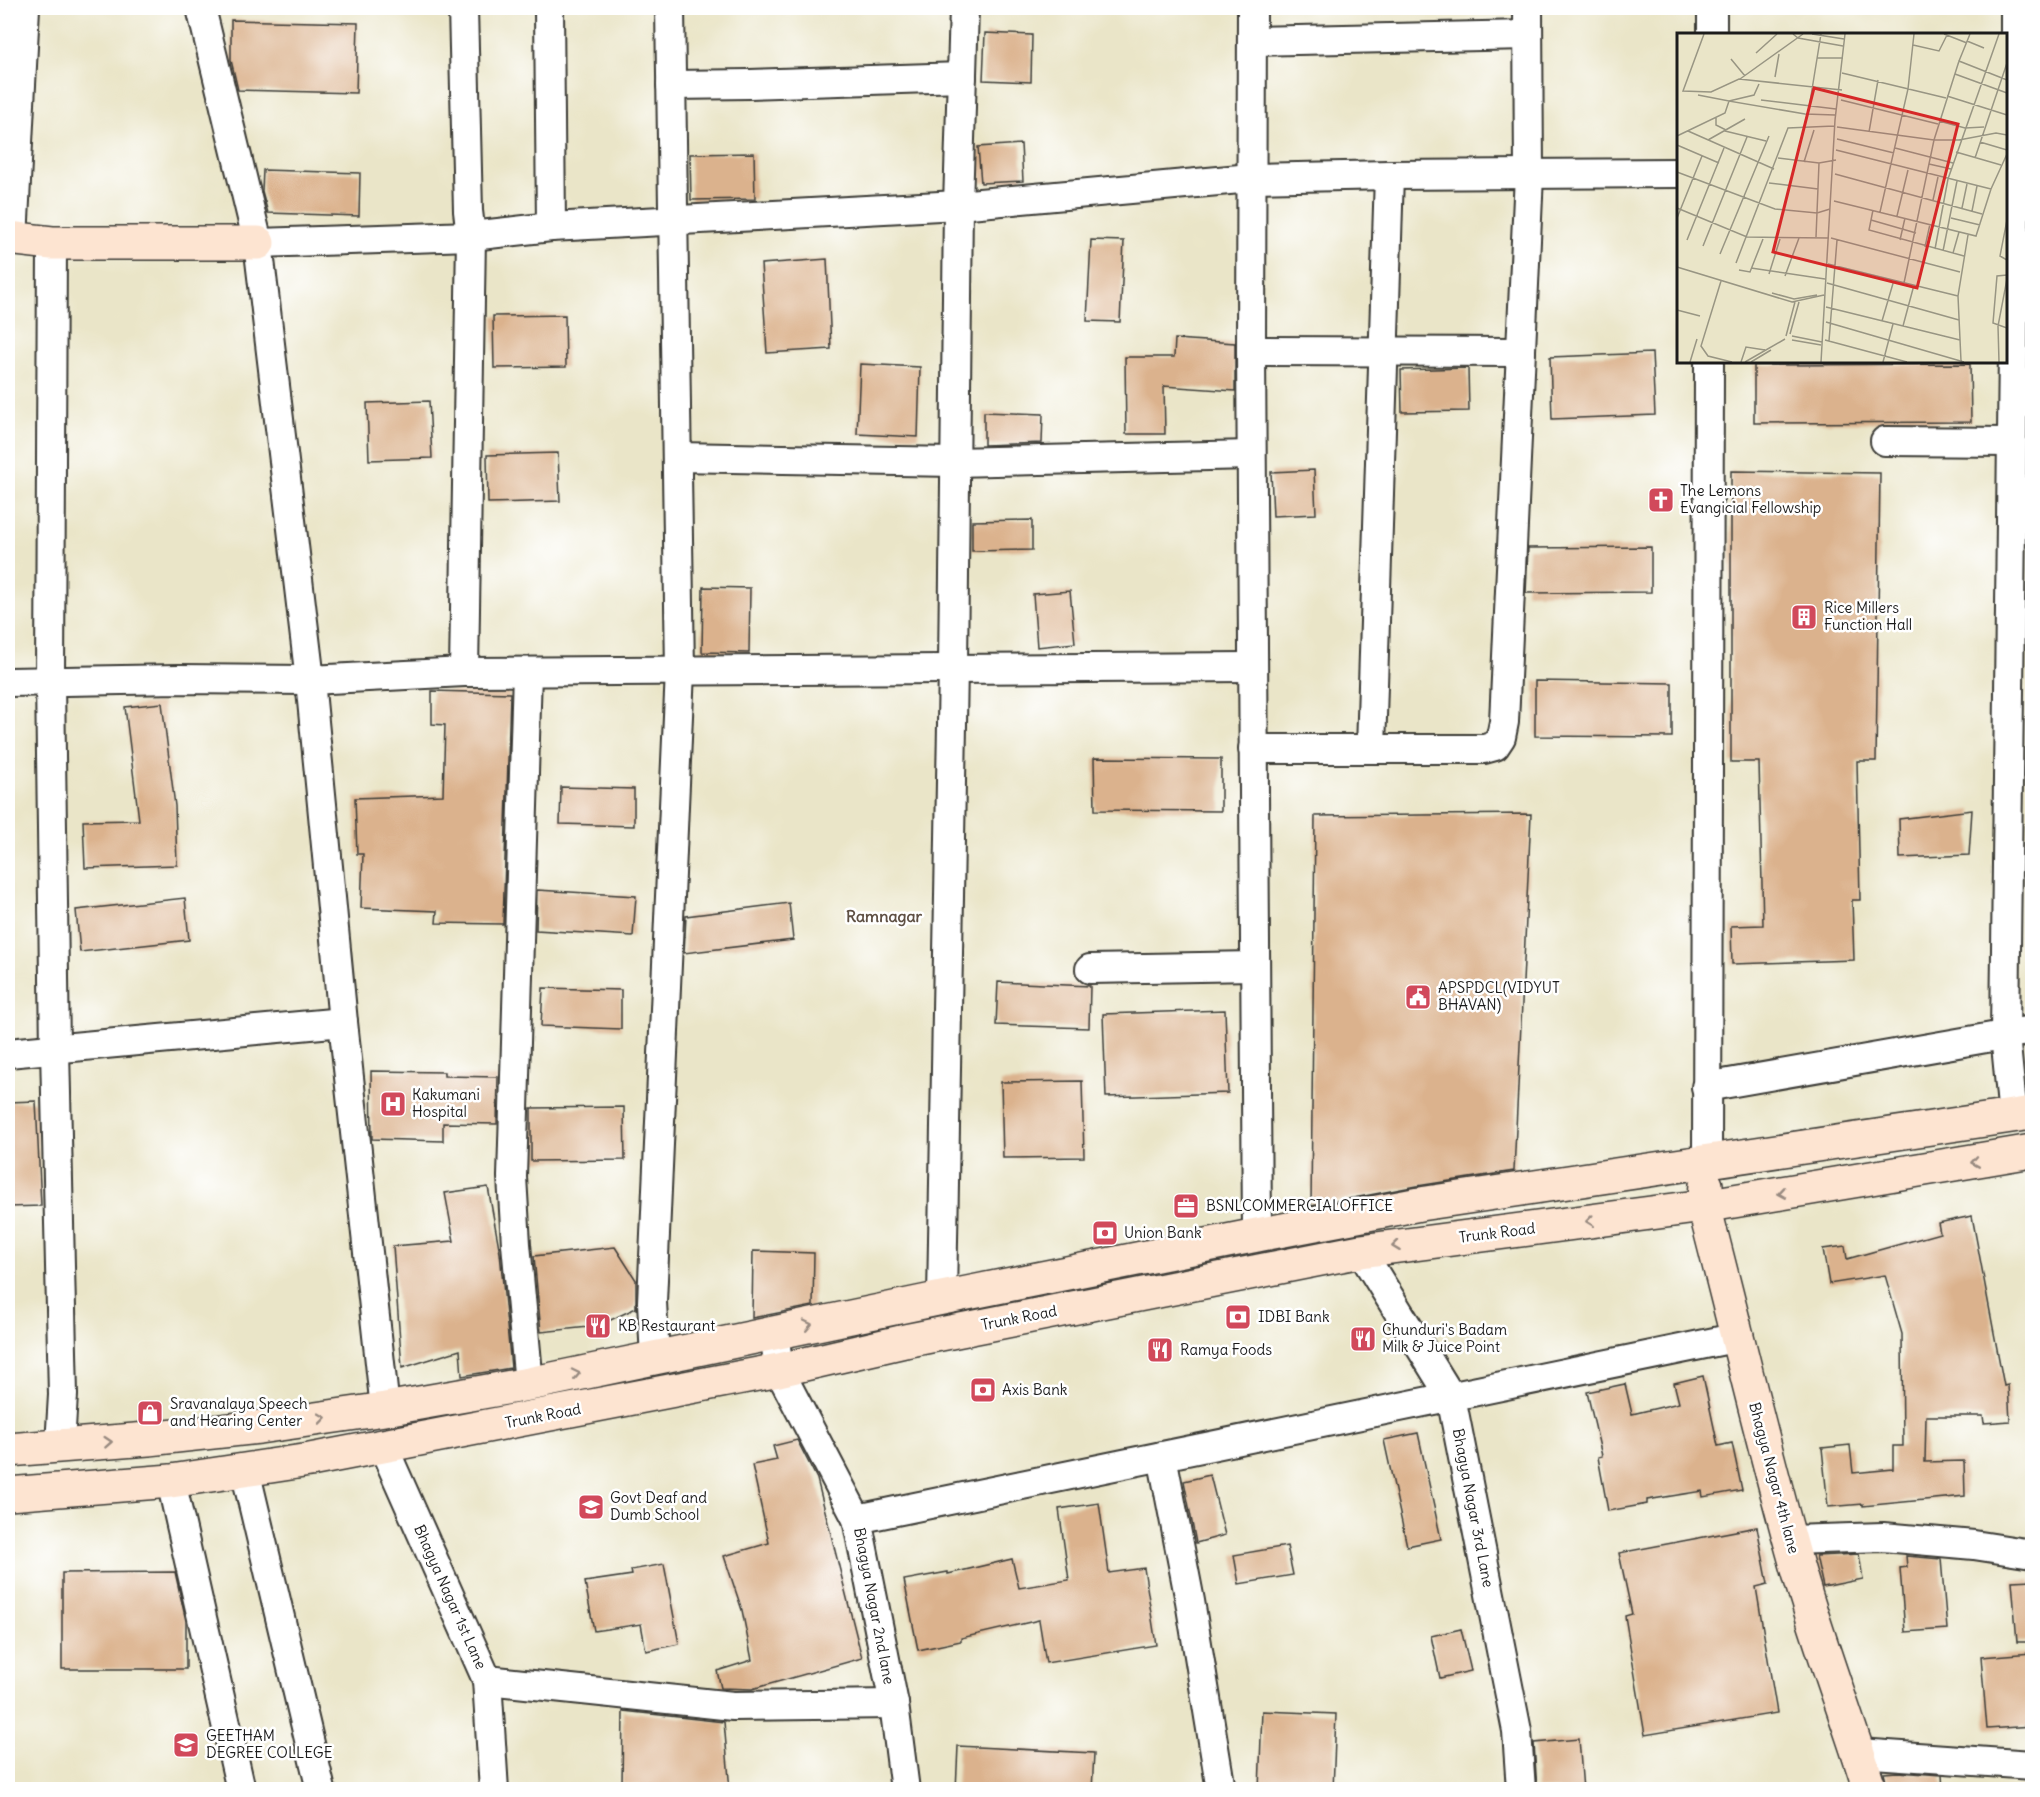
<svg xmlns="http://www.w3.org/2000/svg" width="2040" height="1797" viewBox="0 0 2040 1797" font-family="Delius,sans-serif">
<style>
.building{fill:#dbb28d}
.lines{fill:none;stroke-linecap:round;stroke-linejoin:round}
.street-casing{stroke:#3b3a36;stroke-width:32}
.secondary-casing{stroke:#3b3a36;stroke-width:36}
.street{stroke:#fff;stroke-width:28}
.secondary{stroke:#fde4d1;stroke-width:33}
.oneway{stroke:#988a80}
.labels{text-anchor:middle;stroke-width:5;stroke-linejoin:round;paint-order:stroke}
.poi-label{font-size:15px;fill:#1c1c1c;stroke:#fff;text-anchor:start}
.street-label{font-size:15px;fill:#1c1c1c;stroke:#fff}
.neighbourhood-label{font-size:16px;font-weight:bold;fill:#5f5044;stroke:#fff}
.inset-road{fill:none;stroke:#989583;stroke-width:1.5}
.view{fill:#d62828;fill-opacity:0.15;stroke:#d62828;stroke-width:3}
.inset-edge{fill:none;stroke:#1c1c1c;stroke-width:3}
</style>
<rect width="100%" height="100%" fill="#fff"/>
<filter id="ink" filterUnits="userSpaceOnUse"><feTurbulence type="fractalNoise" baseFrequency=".0167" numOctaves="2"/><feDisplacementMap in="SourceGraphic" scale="12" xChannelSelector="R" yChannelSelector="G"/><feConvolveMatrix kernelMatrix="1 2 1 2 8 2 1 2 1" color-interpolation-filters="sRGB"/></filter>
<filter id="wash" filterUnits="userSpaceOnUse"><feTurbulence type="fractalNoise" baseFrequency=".008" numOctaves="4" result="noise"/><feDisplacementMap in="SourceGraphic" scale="24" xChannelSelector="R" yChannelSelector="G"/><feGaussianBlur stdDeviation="1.35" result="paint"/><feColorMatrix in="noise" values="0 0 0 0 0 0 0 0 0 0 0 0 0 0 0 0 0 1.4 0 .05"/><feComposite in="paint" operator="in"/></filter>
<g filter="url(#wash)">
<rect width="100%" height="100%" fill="#eae5c8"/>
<g id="blocks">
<g class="building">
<polygon points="231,20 358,23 356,93 238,90 231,60"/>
<polygon points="985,33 1032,35 1031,82 983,80"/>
<polygon points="1021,144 1023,181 981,183 978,147"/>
<polygon points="754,153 755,199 691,200 690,154"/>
<polygon points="263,170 360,173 359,216 268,213 262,191"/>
<polygon points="1091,240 1124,241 1120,322 1087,321"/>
<polygon points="827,259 831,349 767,353 761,264"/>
<polygon points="565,315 566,367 494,368 493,316"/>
<polygon points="1175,339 1235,343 1235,391 1164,386 1165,434 1126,434 1125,357 1174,357"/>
<polygon points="1652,353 1655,415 1552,419 1550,357"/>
<polygon points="860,364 920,367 918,437 857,434"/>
<polygon points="1970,364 1971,422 1754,423 1754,365"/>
<polygon points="1468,368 1469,411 1402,412 1401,370"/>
<polygon points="429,401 432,458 369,460 367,403"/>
<polygon points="984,412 1043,414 1042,443 984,445"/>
<polygon points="558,453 560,501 488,503 487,455"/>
<polygon points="1314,470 1316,514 1273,516 1271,472"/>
<polygon points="1731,471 1880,473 1876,761 1857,761 1860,900 1852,900 1854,960 1732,964 1731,926 1763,925 1759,762 1731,762"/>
<polygon points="1032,520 1032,550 972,551 972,521"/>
<polygon points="1651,547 1651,592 1526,593 1528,548"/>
<polygon points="703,587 750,588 749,653 702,652"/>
<polygon points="1070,591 1075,643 1037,647 1033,594"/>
<polygon points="1535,681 1672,683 1672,737 1535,736"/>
<polygon points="432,691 510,693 503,924 436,923 437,911 361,908 363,854 357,854 355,798 443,795 445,725 432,724"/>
<polygon points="162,703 175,806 177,865 85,868 83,821 139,820 125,707"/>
<polygon points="1094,758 1221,759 1221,811 1095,810"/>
<polygon points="561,787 634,789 634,826 560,824"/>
<polygon points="1972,810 1969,855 1900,858 1899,819"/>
<polygon points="1531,814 1514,1171 1417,1186 1311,1206 1315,816"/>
<polygon points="537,890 636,896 633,936 536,930"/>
<polygon points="185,898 189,940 80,952 76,910"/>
<polygon points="789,903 793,940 684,953 686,916"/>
<polygon points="998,982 1090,986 1089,1028 996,1025"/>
<polygon points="543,988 621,990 621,1029 541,1026"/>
<polygon points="1225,1010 1228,1093 1106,1097 1103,1014"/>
<polygon points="371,1071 444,1072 444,1076 498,1077 497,1124 443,1123 443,1141 372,1139"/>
<polygon points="1082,1081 1084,1157 1003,1158 1001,1082"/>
<polygon points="36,1101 41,1206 8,1207 8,1102"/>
<polygon points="624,1107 625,1160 531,1161 531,1108"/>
<polygon points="488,1187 500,1253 511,1368 462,1376 460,1350 402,1368 393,1246 454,1241 445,1193"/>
<polygon points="1972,1216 2004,1386 2008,1385 2010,1421 1984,1423 1983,1416 1926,1416 1925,1462 1964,1461 1965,1496 1863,1506 1863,1504 1828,1507 1822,1448 1850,1445 1853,1473 1893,1469 1893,1446 1903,1446 1902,1334 1885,1275 1829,1284 1823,1249 1845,1246 1847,1259 1940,1233 1938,1223"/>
<polygon points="615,1247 636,1280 636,1308 598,1326 541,1332 534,1256"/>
<polygon points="753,1251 814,1253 813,1306 752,1318"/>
<polygon points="1703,1376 1718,1446 1732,1443 1742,1490 1703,1497 1702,1491 1647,1500 1647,1504 1608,1511 1598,1457 1602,1456 1587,1392 1625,1384 1632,1414 1679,1403 1674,1383"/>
<polygon points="1418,1433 1441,1539 1407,1546 1384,1440"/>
<polygon points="797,1440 817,1479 862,1658 752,1689 721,1688 717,1671 752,1660 742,1610 724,1556 769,1543 752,1465 777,1460 773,1446"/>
<polygon points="1210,1475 1225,1535 1196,1543 1184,1481"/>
<polygon points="1099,1503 1109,1573 1144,1568 1156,1645 1046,1663 1039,1620 961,1638 961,1641 918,1650 904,1580 948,1572 948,1574 1012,1559 1019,1588 1069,1580 1059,1509"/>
<polygon points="1757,1527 1768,1584 1756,1587 1777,1713 1645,1735 1625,1616 1632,1614 1619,1553"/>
<polygon points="1287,1546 1293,1575 1239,1584 1234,1555"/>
<polygon points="1859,1554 1863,1579 1823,1587 1816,1556"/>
<polygon points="1906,1556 1941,1559 1947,1629 1905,1632 1900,1568 1907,1567"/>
<polygon points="664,1564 679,1644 646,1651 641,1624 594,1631 585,1582 632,1575 631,1570"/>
<polygon points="175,1572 186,1621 186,1669 62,1669 62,1573"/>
<polygon points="2032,1580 2032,1642 2017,1642 2012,1581"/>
<polygon points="1461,1629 1471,1671 1440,1678 1431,1636"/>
<polygon points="2032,1653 2032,1726 1987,1729 1981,1657"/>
<polygon points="623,1711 724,1722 730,1790 687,1790 622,1784"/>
<polygon points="1262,1711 1336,1714 1333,1790 1259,1790"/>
<polygon points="1579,1739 1583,1790 1537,1790 1534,1743"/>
<polygon points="958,1746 1094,1753 1092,1790 956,1790"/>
<polygon points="1897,1772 1942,1775 1943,1790 1888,1790 1884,1773"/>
</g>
</g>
</g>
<g filter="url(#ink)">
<use href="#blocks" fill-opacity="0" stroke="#3b3a36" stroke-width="1.5"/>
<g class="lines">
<defs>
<g id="street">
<polyline points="201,8 258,243 310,680 343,1022 385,1409"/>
<polyline points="463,8 468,211 471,236 464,672"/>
<polyline points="549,8 551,227"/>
<polyline points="1252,8 1251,351 1257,1235"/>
<polyline points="1712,34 1712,8"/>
<polyline points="1252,41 1528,35"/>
<polyline points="671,85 750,84 962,77"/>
<polyline points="13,239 25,8"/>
<polyline points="52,243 50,680 55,1050 63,1395 60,1445"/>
<polyline points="258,243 471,236 551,227 958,205 1251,178 1389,175 1678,173"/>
<polyline points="1251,351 1521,352"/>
<polyline points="1885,441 2011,442"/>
<polyline points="677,457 955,462 1251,455"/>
<polyline points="527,672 512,1177 516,1244 529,1384"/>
<polyline points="8,682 179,679 310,680 464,672 1252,667"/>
<polyline points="1253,749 1484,749 1495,746 1501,737 1504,722 1529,175 1528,8"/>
<polyline points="1371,749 1389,175"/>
<polyline points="1090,969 1254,966"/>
<polyline points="8,1053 343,1022"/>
<polyline points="1706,1087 2032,1030"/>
<polyline points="2013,1117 2005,1035 2015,178 2015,8"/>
<polyline points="1707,1161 1709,362"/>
<polyline points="1361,1251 1451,1397 1517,1731 1521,1790"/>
<polyline points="942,1298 953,667 958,205 964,8"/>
<polyline points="774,1332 779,1370 857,1519 894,1704 905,1790"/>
<polyline points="655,1358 652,1302 680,671 670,8"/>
<polyline points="383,1446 487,1680 494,1790"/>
<polyline points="1162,1456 1190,1601 1221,1790"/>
<polyline points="245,1470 321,1790"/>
<polyline points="171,1481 241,1790"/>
<polyline points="857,1519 1739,1337"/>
<polyline points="1790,1540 1883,1537 1974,1545 2032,1554"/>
<polyline points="487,1680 733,1706 894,1704"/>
<polyline points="1859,1753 2032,1765"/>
</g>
<g id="secondary">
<polyline points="8,238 52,243 258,243"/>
<path d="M1706,1185L1704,1206C1736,1328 1764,1451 1799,1573C1820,1646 1847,1717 1870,1790"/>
<polyline points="8,1450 148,1439 259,1427 385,1409 529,1384 942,1298 1257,1235 1420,1204 2032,1113"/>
<polyline points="8,1494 171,1481 310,1460 779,1370 905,1341 1361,1251 1704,1206 2032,1151"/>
</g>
</defs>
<use href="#street" class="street-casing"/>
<use href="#secondary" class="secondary-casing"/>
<use href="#street" class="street"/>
<use href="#secondary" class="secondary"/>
</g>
<defs><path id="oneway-chevron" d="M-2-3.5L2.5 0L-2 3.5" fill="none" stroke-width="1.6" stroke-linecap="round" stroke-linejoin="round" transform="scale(1.5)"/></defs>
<g class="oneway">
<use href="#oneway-chevron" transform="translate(1975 1162) rotate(170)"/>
<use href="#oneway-chevron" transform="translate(1782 1193) rotate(171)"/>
<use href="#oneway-chevron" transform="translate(1590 1221) rotate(173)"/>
<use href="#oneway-chevron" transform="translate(1396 1246) rotate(173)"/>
<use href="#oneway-chevron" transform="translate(808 1325) rotate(-12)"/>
<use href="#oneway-chevron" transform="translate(576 1374) rotate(-12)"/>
<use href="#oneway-chevron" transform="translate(322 1418) rotate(-8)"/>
<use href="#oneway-chevron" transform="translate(108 1442) rotate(-4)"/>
</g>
</g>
<defs>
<symbol id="church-square" viewBox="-11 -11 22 22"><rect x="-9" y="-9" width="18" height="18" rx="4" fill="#d1495b" stroke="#fff"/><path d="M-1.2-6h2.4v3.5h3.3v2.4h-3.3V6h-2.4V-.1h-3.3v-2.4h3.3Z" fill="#fff"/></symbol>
<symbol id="building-square" viewBox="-11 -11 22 22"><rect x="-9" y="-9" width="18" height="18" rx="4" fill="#d1495b" stroke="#fff"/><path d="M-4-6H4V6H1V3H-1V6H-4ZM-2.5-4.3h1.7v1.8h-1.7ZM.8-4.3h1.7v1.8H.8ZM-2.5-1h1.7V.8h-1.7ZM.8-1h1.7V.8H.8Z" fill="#fff"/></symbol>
<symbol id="civic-square" viewBox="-11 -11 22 22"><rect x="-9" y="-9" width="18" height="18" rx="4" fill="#d1495b" stroke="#fff"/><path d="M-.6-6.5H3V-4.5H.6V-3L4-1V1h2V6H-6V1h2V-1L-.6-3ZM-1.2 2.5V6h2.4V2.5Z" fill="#fff"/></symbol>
<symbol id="hospital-square" viewBox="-11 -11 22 22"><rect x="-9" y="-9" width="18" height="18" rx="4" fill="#d1495b" stroke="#fff"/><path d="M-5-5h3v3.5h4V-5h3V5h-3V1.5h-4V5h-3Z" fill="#fff"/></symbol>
<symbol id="office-square" viewBox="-11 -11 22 22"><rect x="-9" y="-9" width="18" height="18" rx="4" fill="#d1495b" stroke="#fff"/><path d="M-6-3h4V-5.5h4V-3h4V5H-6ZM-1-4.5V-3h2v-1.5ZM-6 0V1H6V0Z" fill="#fff"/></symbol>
<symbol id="bank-square" viewBox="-11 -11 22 22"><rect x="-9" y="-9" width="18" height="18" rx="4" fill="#d1495b" stroke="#fff"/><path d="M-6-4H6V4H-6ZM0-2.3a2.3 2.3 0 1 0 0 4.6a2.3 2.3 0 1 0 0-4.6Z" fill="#fff"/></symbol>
<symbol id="restaurant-square" viewBox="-11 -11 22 22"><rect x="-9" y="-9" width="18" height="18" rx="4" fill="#d1495b" stroke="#fff"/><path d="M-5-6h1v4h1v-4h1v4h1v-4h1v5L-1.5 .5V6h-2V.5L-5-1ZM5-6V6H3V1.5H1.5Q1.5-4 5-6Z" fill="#fff"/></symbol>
<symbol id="shop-square" viewBox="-11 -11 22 22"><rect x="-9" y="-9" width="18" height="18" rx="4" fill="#d1495b" stroke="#fff"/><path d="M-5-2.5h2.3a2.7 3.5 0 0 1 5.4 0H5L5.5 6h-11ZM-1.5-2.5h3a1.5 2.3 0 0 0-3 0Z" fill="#fff"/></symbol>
<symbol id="school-square" viewBox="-11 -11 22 22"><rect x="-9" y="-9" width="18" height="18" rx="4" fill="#d1495b" stroke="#fff"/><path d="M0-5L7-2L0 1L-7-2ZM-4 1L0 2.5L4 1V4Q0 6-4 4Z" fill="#fff"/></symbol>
<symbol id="university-square" viewBox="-11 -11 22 22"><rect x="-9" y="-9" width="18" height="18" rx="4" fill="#d1495b" stroke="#fff"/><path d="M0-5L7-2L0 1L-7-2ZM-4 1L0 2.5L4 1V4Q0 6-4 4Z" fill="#fff"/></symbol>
</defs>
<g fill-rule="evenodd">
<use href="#church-square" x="1646" y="485" width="30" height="30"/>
<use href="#building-square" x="1789" y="602" width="30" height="30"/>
<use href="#civic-square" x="1403" y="982" width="30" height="30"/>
<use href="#hospital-square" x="378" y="1089" width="30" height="30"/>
<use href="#office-square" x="1171" y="1191" width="30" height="30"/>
<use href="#bank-square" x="1090" y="1218" width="30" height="30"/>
<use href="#bank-square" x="1223" y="1302" width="30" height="30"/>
<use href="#restaurant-square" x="583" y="1311" width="30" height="30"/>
<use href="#restaurant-square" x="1348" y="1324" width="30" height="30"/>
<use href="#restaurant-square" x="1145" y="1335" width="30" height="30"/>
<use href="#bank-square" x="968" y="1375" width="30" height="30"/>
<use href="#shop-square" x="135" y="1398" width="30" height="30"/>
<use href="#school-square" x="576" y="1492" width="30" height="30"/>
<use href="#university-square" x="171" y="1730" width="30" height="30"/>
</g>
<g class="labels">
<g class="poi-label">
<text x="1680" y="496">The Lemons<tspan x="1680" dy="17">Evangicial Fellowship</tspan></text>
<text x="1824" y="613">Rice Millers<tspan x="1824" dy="17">Function Hall</tspan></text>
<text x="1438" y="993">APSPDCL(VIDYUT<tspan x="1438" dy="17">BHAVAN)</tspan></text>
<text x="412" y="1100">Kakumani<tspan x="412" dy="17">Hospital</tspan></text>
<text x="1206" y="1211">BSNLCOMMERCIALOFFICE</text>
<text x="1124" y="1238">Union Bank</text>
<text x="1258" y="1322">IDBI Bank</text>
<text x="618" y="1331">KB Restaurant</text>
<text x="1382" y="1335">Chunduri's Badam<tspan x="1382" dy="17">Milk &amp; Juice Point</tspan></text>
<text x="1180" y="1355">Ramya Foods</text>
<text x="1002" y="1395">Axis Bank</text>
<text x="170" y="1409">Sravanalaya Speech<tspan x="170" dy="17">and Hearing Center</tspan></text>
<text x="610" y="1503">Govt Deaf and<tspan x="610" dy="17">Dumb School</tspan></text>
<text x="206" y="1741">GEETHAM<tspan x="206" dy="17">DEGREE COLLEGE</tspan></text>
</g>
<g class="street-label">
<text transform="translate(1497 1233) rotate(-7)" y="5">Trunk Road</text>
<text transform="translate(1019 1318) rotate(-11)" y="5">Trunk Road</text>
<text transform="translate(543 1416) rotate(-11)" y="5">Trunk Road</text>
<text transform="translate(1774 1478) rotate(75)" y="5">Bhagya Nagar 4th lane</text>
<text transform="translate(1473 1508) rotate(79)" y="5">Bhagya Nagar 3rd Lane</text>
<text transform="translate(450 1597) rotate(66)" y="5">Bhagya Nagar 1st Lane</text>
<text transform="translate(874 1606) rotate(79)" y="5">Bhagya Nagar 2nd lane</text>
</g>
<g class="neighbourhood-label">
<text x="884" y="922">Ramnagar</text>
</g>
</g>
<g transform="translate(1677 33)">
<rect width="330" height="330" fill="#eae5c8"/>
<path class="inset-road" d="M27,1L6,58L34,59L62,46L165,57M116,1L121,5L166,13M135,1L167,6M267,1L290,10M293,1L282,28L330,47M290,8L307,15M236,12L262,18L270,2M79,20L100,1M140,25H166M54,26L68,43M165,40L269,65M278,41L330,60M98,44L102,21M63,46L126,1M21,62L52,68L77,62L82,51M270,63L330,82M84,67L159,76M164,67L261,91M132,75L144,1M39,84V92L49,97M262,88L288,95L307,94M160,94L257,107H282L319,100L330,102M11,98L97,136M48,98L89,108M192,99L201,47M0,103L48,80L52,68L128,81L158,82M160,106L217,120M31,107L68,86M303,109L330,117M0,112L42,130M218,115L276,130M159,117L314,156M279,119L324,132M101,125L142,130L159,127M298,125L330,30M127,129L137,97M252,131L274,136M0,139L98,176L140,180L153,176M158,141L305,181M92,150L141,156M256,167L261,144M157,168L299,203L314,156L330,121M0,175L70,204L152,205M285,175L290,151M196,177L192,197L287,223M295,178L300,153M203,179L231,56L237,1M220,183L231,137M0,185L25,123M274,185L303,192M194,187L239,200M330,187L323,223L330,227M139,204L142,130M154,205L283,239M10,207L47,115M223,207L228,185M26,213L70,104M248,214L253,191M258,216L271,146L322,1M266,218L280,148M276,220L282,199M43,221L92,103M59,230L111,95L157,93M151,231L281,263M0,234L115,269L147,262M74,235L148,246M62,237L73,239L86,206M92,241L103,206M330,242L320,243L316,290L330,295M108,243L122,205M44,248L24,313L31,323L55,329M150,250L282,287M227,250L257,107L282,28M95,260L117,266L140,262M149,274L283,307M0,277L23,283M205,288L217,247M149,289L287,329M226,293L237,252M113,301L122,269M109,303L118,269M115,303L145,309M115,307L144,312M148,307L230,329M152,308L160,207M284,328L281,263L291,202M13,329L20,306M64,329L69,314L88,317M68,329L108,306M74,329L94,317M144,329L158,87L168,1M206,329L216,291M322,329L321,293L330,246"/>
<path class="view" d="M137,55L281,91L240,255L96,219Z"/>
<rect width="330" height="330" class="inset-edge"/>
</g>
<rect width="2040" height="1797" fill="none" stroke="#fff" stroke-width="30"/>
</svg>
